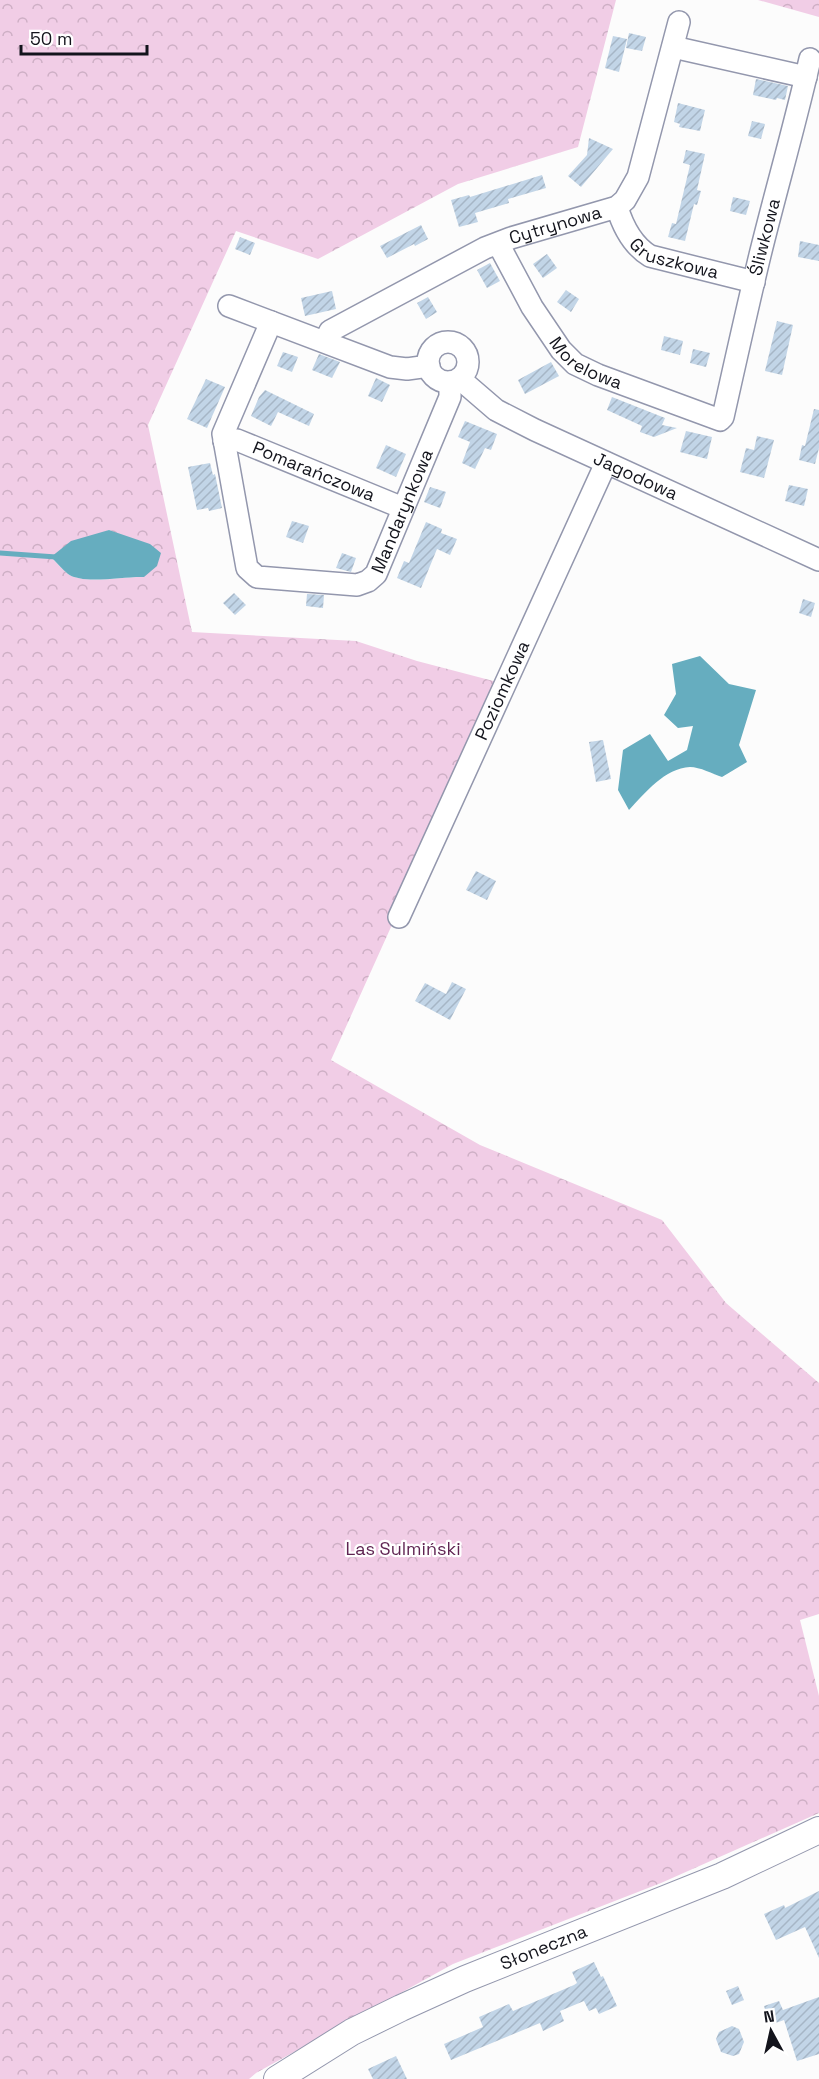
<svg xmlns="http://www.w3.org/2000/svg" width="819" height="2079" viewBox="0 0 819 2079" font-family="'Space Grotesk',sans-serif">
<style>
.forest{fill:url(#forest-crowns);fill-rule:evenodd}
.water{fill:#66adbf}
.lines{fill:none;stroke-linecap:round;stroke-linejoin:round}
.stream{stroke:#66adbf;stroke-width:5}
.building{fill:url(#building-hatch)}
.minor-casing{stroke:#9397ad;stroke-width:24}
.tertiary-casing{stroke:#9397ad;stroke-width:28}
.minor{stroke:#fff;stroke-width:21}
.tertiary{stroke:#fff;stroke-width:26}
.labels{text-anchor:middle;stroke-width:4.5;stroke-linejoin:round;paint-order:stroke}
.street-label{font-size:18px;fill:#13141c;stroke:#fff}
.park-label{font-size:18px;fill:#5f2452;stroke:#fff}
</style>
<defs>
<pattern id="forest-crowns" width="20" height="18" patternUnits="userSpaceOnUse" patternTransform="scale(1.5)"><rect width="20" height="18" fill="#f1cde6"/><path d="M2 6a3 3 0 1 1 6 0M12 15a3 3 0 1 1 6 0" fill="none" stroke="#ceafc5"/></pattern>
<pattern id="building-hatch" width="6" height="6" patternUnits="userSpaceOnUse" patternTransform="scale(1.5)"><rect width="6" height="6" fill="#c2d5e7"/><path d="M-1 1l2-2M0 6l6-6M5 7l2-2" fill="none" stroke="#a6b6c6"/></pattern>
</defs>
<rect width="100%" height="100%" fill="#fcfcfc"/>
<g class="forest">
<path d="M0,0H616L578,147L458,184L318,259L236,231L148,425L192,632L356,641L417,661L501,683L331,1060L480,1145L662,1220L726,1303L819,1383V1614L800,1620L819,1696V1813L661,1883L453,1964L256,2073L249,2079H0ZM109,530L128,538L144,577C125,576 84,585 68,574C62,569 57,563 51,557Z"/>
<polygon points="758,0 819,0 819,17"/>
</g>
<g class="water">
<path d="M109,530L150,544L161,553L157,566L144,577C125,576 83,585 68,574C62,569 56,562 51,557L71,541Z"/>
<path d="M700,656L729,684L756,690L739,745L747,762L722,777C713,774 700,767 690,767C665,768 645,793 629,810L618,790L623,750L650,734L668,761L687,750L693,726L678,728L664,715L676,694L672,664Z"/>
</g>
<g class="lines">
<polyline class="stream" points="0,553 56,557"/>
</g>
<g class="building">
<polygon points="629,33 646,37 642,51 626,48"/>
<polygon points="613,36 627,39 619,72 605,68"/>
<polygon points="756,79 788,86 785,100 777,98 776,100 753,95"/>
<polygon points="678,103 705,110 700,131 679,127 680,124 674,122"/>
<polygon points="752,121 765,124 761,139 748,136"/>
<polygon points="589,138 613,149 581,187 568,176 587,155"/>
<polygon points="686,150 705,154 697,190 701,191 697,205 694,204 685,241 668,237 672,223 676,224 690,165 683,163"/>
<polygon points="542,175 546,188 508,199 509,203 475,213 478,222 459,227 451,200 469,195 470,197"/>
<polygon points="733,197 750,201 746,215 730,211"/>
<polygon points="421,225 428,239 415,246 414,244 387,258 380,246"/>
<polygon points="240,237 255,243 250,255 235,249"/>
<polygon points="800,241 819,245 819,261 798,257"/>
<polygon points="547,254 557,268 543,278 533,264"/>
<polygon points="490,263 500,281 487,288 477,270"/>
<polygon points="566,290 579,299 571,312 557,302"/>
<polygon points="332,291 336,309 305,316 301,298"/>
<polygon points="428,297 437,312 426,319 417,303"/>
<polygon points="777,321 793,325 782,375 765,371"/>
<polygon points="664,336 683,341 680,355 661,350"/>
<polygon points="693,349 710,353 706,367 690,363"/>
<polygon points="283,352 298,357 292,372 277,366"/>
<polygon points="319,354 340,362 332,378 312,370"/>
<polygon points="551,362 559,376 525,394 518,380"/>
<polygon points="376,378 390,385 382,402 368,396"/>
<polygon points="206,379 225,387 207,428 187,419"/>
<polygon points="265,390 314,414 309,426 278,412 271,426 251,416 259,397"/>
<polygon points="612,397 665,418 662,425 677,428 654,437 640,432 642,426 607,410"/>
<polygon points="814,409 819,410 819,448 815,464 799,460 802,445 805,446"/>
<polygon points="465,421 497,434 491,450 485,448 475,469 462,463 470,442 458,437"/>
<polygon points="686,431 712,437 707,459 680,452"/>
<polygon points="757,436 774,440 764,478 740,472 746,448 754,450"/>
<polygon points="386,445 406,454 396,477 376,468"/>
<polygon points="210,463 213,475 215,474 222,508 209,511 208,508 197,510 188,467"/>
<polygon points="789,485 808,489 804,506 785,501"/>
<polygon points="430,487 446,492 440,508 424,502"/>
<polygon points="292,521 309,526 303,543 286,537"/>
<polygon points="426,522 442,529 441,533 457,539 450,555 437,549 421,588 397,578 404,561 409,563"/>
<polygon points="342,553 356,558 351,572 336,568"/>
<polygon points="234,593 246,605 235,615 223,603"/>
<polygon points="307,594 324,595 323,608 306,606"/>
<polygon points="803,599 815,603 811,617 799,613"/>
<polygon points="603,740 611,779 596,782 589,742"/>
<polygon points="476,871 496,881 487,900 466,890"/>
<polygon points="452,982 466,989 450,1020 415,1001 425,983 446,994"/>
<polygon points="819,1891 819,1958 805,1927 776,1940 764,1914 784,1905 785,1908"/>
<polygon points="594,1962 601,1977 603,1976 617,2006 599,2014 596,2008 589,2011 584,2001 560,2011 564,2021 543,2031 540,2023 451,2060 444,2044 483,2027 479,2017 509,2004 513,2011 574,1985 577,1983 572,1972"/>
<polygon points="738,1986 744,2000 732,2005 726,1991"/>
<polygon points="819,1997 819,2054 797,2061 784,2020 770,2025 764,2006 779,2001 783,2010"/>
<polygon points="732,2026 739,2029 744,2042 739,2054 733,2056 721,2052 716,2039 719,2032"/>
<polygon points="396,2056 407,2079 373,2079 368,2069"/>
</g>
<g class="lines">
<defs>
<g id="minor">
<polyline points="673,47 806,77"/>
<path id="s1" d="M617,207C623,227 632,245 650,256L754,282"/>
<path id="s2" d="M500,243L501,249L532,307L561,350L575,364L598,375L720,420L723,417C735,363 747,309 760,255C776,190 795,125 810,59"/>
<polyline points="229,306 390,367 407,369 429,366"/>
<path id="s3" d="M271,322L223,434L247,568L257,577L357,585L368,581L376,574L450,397V382"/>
<path id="s4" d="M325,341L330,331L485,248L511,238L617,207L625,200L638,177L679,22"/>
<circle cx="448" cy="362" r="20"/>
<path id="s5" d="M460,379L496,410L535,430L819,560"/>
<path id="s6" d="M224,441L237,440L403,508"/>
<path id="s7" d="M399,917L606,463"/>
</g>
<g id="tertiary">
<path id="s8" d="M277,2079L352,2032L401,2008L465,1979L722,1876L819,1830"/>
</g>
</defs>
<use href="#minor" class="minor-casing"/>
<use href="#tertiary" class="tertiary-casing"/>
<use href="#minor" class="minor"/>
<use href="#tertiary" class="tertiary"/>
</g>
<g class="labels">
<g class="street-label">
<text dy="6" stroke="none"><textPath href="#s4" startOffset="261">Cytrynowa</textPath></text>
<text dy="6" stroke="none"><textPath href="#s2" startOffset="488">Śliwkowa</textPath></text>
<text dy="6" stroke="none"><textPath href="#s1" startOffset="84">Gruszkowa</textPath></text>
<text dy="6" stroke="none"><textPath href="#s2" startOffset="152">Morelowa</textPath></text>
<text dy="6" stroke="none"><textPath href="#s6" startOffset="96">Pomarańczowa</textPath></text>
<text dy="6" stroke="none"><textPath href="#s5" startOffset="202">Jagodowa</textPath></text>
<text dy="6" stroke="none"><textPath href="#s3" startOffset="462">Mandarynkowa</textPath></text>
<text dy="6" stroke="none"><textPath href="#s7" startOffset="249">Poziomkowa</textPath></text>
<text dy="6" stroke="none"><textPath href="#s8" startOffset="298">Słoneczna</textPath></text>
</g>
<g class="park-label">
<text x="403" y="1555">Las Sulmiński</text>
</g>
</g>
<g transform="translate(771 2031) rotate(352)" stroke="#ffffff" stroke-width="4.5" paint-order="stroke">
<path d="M0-4.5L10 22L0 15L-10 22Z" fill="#13141c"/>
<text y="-9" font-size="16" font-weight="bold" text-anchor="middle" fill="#13141c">N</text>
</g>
<path d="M21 45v9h126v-9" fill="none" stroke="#13141c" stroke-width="3"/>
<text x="30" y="45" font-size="18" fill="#13141c" stroke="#ffffff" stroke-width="4.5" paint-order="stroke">50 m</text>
</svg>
